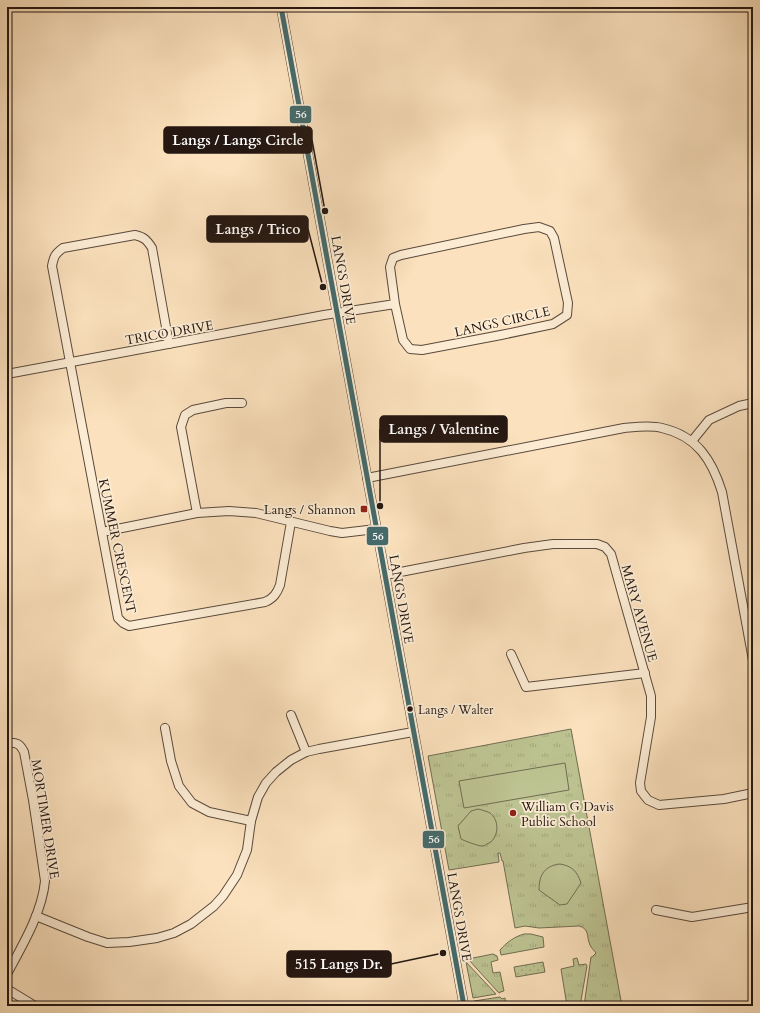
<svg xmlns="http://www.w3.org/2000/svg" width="760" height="1013" viewBox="0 0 760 1013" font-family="Cardo,serif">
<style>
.grass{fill:url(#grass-tufts);stroke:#716d52}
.garden{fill:url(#garden-dots);stroke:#716d52}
.pitch{fill:#bdc392;stroke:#716d52}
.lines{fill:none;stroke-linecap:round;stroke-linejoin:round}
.minor-casing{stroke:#5a4a3c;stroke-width:10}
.tertiary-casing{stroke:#5a4a3c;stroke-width:10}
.minor{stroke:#fcecd4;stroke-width:8}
.tertiary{stroke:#fcecd4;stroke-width:9}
.bus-1-casing{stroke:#fcecd4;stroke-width:8}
.bus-1{stroke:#456a6b;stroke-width:5}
.poi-dot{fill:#8f2418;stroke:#fcecd4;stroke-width:1.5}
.bus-dot{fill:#251711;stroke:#fcecd4;stroke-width:1.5}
.labels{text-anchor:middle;stroke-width:3.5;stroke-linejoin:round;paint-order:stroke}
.bus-label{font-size:12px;fill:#251711;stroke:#fcecd4;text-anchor:start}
.street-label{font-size:13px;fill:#251711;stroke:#fcecd4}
.poi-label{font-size:13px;fill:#251711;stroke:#fcecd4;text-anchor:end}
.leader{fill:none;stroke:#251711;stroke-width:1.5}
.callout-dot{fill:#251711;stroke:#fcecd4;stroke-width:1.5}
.callout{fill:#251711;stroke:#251711;stroke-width:1.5}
.callout-label{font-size:14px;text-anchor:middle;font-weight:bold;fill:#fff}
.line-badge{stroke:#fcecd4;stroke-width:1.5}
.badge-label{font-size:11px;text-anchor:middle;font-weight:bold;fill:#fff}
</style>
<defs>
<pattern id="grass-tufts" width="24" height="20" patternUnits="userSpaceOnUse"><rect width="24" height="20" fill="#bdc392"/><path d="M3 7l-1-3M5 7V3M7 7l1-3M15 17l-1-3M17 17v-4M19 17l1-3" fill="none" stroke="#a2a77d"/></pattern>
<pattern id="garden-dots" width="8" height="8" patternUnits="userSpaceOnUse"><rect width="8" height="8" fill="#bdc392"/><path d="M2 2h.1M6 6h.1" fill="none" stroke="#a2a77d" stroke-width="1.8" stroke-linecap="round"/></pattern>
</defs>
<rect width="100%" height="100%" fill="#fbe1bd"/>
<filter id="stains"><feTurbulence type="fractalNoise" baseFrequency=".005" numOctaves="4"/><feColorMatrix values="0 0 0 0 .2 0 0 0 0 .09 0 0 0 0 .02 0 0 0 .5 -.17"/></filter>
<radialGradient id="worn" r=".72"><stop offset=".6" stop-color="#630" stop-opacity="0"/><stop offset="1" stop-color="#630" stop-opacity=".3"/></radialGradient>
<g class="grass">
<path d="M571,729L622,1006H584L591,957H592L596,953C594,950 591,948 590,945C586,936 590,929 579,926L539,928L525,926L515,928L503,861H502L500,853H498L499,862L449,870L428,756Z"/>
<path d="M524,934H531L543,937L544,947L501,955L500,950C507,942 514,937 524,934Z"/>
<polygon points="493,954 497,956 498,960 491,962 493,973 500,972 504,991 500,992 500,993 498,992 468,959"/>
<polygon points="577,958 579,965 586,964 587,966 580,1006 567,1006 561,969 574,966 573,959"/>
<polygon points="466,962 496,994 473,998"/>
<polygon points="500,997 502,999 505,998 506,1006 474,1006 474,1001"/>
</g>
<polygon class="garden" points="543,962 545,972 516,977 514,967"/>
<g class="pitch">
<polygon points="565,763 569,790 464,808 459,781"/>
<path d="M478,809C482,810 486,811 490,813C499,820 499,834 491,842C488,843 485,846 482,846C478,846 465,841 461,839L458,826L471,811Z"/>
<path d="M560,864C572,866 577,871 581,883L567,904L560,905L539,890C539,874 545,866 560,864Z"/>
</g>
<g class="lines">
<defs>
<g id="minor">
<path d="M169,344L152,248C147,240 144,237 135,235L63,248C55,254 54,256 52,266L118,618L123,623L129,626L265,602C274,598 277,593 280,585L291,522"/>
<polyline points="7,374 324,315 395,304 390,267 393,258 401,255 524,229 539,227 550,231 554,238 568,303 567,315 553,324 501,335 422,350 410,349 403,340 395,304"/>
<polyline points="692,441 709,420 739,406 753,403"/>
<path d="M367,478L624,428C636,427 650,425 662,428C697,436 712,460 722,492L753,660"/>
<polyline points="197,513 181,427 185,415 193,410 226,403 242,403"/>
<polyline points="102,532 197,513 229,511 256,513 330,531 342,533 376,529"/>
<polyline points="385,575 524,548 553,544 597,544 605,547 611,554 651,696 651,717 640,783 641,791 648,800 659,805 724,799 753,793"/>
<polyline points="511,654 526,687 645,673"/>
<polyline points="291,715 306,752"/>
<polyline points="165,728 171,761 179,786 192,803 209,812 251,821"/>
<path d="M7,743C17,742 20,744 24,752L33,800L45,881C42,913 22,946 7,974"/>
<polyline points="656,910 692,917 753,907"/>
<polyline points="36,916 88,937 107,943 129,942 157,938 174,933 191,924 214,906 223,896 237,875 247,850 251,821 258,797 266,783 276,772 291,760 306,752 319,749 413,732"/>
<polyline points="7,989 35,1006"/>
</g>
<polyline id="tertiary" points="281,7 464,1006"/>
</defs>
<use href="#minor" class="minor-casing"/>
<use href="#tertiary" class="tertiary-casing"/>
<use href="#minor" class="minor"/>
<use href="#tertiary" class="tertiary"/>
<defs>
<polyline id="bus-1" points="281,7 464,1006"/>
</defs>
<use href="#bus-1" class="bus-1-casing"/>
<use href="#bus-1" class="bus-1"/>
</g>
<g class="poi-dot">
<rect x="360" y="505" width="8" height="8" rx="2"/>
<circle cx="513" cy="813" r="4"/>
</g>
<circle class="bus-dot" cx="410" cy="709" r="3.5"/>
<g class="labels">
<g class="bus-label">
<text x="418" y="714">Langs / Walter</text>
</g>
<g class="street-label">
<text transform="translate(344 280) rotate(80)" y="5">LANGS DRIVE</text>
<text transform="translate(502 321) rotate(-13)" y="5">LANGS CIRCLE</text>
<text transform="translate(169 332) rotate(-10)" y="5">TRICO DRIVE</text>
<text transform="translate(118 546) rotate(78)" y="5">KUMMER CRESCENT</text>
<text transform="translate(402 599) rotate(80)" y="5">LANGS DRIVE</text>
<text transform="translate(640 613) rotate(74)" y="5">MARY AVENUE</text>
<text transform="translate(46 819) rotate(81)" y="5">MORTIMER DRIVE</text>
<text transform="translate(460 917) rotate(80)" y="5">LANGS DRIVE</text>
</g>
<g class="poi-label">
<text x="356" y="514">Langs / Shannon</text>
<text x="521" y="811" text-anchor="start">William G Davis<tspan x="521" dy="15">Public School</tspan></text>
</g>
</g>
<path class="leader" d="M325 211L312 140M323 287L308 229M380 506L380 429M443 953L391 964"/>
<g class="callout-dot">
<circle cx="325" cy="211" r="4"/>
<circle cx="323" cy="287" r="4"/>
<circle cx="380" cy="506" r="4"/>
<circle cx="443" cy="953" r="4"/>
</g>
<g class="callout">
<rect x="164" y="127" width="148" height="26" rx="4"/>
<rect x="207" y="216" width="101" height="26" rx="4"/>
<rect x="380" y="416" width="127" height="26" rx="4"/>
<rect x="287" y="951" width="104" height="26" rx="4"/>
</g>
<g class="callout-label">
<text x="238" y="145">Langs / Langs Circle</text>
<text x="258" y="234">Langs / Trico</text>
<text x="444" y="434">Langs / Valentine</text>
<text x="339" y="969">515 Langs Dr.</text>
</g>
<g class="line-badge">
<rect x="289" y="105" width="23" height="19" rx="4" fill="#456a6b"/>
<rect x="366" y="526" width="23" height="20" rx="4" fill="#456a6b"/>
<rect x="422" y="830" width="23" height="19" rx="4" fill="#456a6b"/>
</g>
<g class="badge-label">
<text x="301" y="118">56</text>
<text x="378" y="540">56</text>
<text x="434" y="843">56</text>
</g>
<rect width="760" height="1013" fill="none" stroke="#fbe1bd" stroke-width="24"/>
<rect x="8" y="8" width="744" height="997" fill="none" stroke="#251711" stroke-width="2"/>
<rect x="12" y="12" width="736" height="989" fill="none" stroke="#251711"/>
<rect width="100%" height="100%" filter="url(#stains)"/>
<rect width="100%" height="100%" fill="url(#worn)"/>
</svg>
